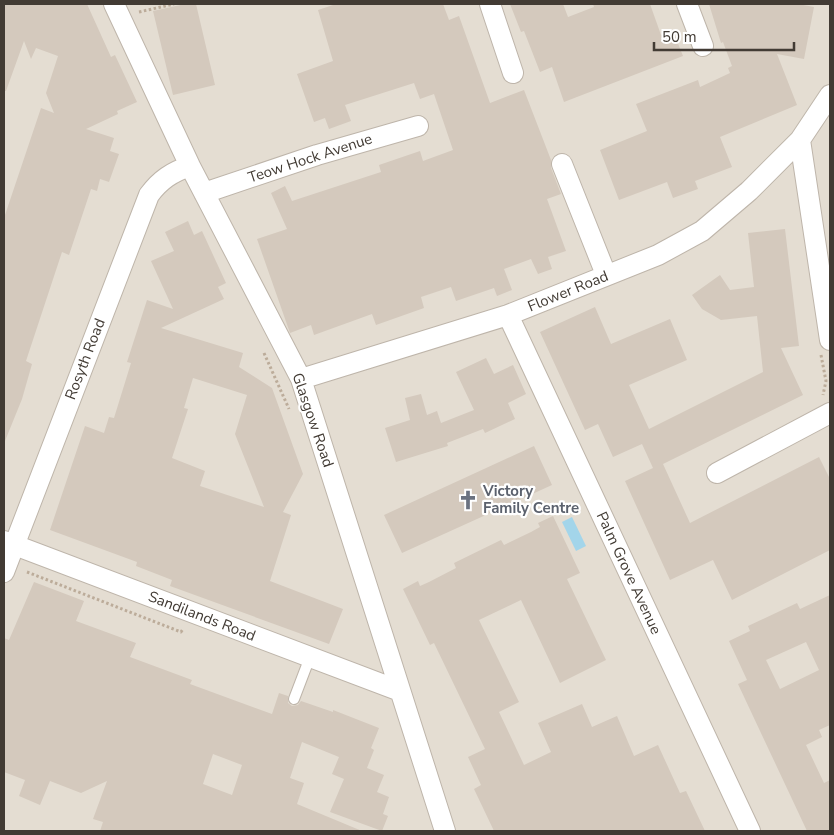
<svg xmlns="http://www.w3.org/2000/svg" width="834" height="835" font-family="'Nunito Sans',sans-serif">
<style>
.residential{fill:#e4ddd2}
.water{fill:#a3d5ea}
.building{fill:#d4c9bd;fill-rule:evenodd}
.lines{fill:none;stroke-linecap:round;stroke-linejoin:round}
.lane-casing{stroke:#beb5aa;stroke-width:12}
.street-casing{stroke:#beb5aa;stroke-width:22}
.path{stroke:#bcac9a;stroke-width:3;stroke-dasharray:2.5 2.5;stroke-linecap:butt}
.lane{stroke:#fff;stroke-width:10}
.street{stroke:#fff;stroke-width:20}
.labels{text-anchor:middle;stroke-width:4.5;stroke-linejoin:round;paint-order:stroke}
.street-label{font-size:15px;fill:#423b34;stroke:#fff}
.worship-label{font-size:15px;font-weight:bold;fill:#5b616d;stroke:#fff;text-anchor:start}
</style>
<rect width="100%" height="100%" fill="#f1ebe4"/>
<path class="residential" d="M4,4H830V831H4Z"/>
<path class="water" d="M572,517L586,546L576,551L562,522Z"/>
<path class="building" d="M4,4H87L111,57L115,55L137,102L117,111L118,114L86,129L114,138L110,151L119,154L109,182L100,179L97,191L91,189L69,255L62,252L26,361L32,364L22,399L5,441L4,218L41,108L54,113L46,93L58,56L36,48L31,59L24,41L6,91H4Z
M185,4H196L215,85L173,95L153,11Z
M336,4H443L449,20L459,16L490,103L524,90L551,160V168L561,194L547,199L566,251L548,257L552,269L538,274L531,259L504,269L512,290L497,296L494,288L456,301L451,287L421,297L424,308L376,325L372,314L314,335L311,325L290,333L257,239L287,229L271,193L285,186L292,201L381,172L379,165L420,151L423,161L453,150L434,94L420,99L414,83L345,105L351,121L329,129L325,118L314,122L297,74L333,61L318,10Z
M510,4H563L568,17L594,7L593,4H650L661,35L673,31L683,56L564,102L552,67L540,72L524,31L521,32Z
M709,4H798L814,7L804,59L777,54L797,105L720,137L732,167L695,181L698,189L673,198L667,182L619,200L600,150L647,131L636,104L698,80L700,87L730,73L728,68L732,66L723,42L721,43Z
M188,221L194,235L202,231L226,283L218,287L224,299L161,328L243,353L239,367L272,388L303,474L283,512L291,515L270,581L343,609L329,644L170,586L172,580L136,566L137,562L50,530L85,426L104,433L109,417L114,418L131,363L127,362L147,300L173,309L151,261L174,251L165,232ZM193,378L247,395L235,434L264,507L200,486L205,471L172,458L188,409L184,408Z
M785,229L799,346L781,348L803,395L663,464L690,523L819,457L830,479V550L732,600L713,560L670,580L625,481L653,468L642,444L613,457L598,424L585,430L540,332L595,307L611,344L670,319L687,360L629,385L649,429L763,372L757,316L721,320L702,309L692,295L720,275L730,290L754,287L748,233Z
M486,358L494,374L513,365L526,394L508,403L515,419L485,433L483,429L447,443L448,446L396,462L385,428L410,420L405,398L421,394L427,415L437,411L441,423L474,410L456,372Z
M534,446L552,485L402,553L384,515Z
M553,516L580,573L567,579L606,660L560,683L521,600L479,620L519,702L499,712L524,765L551,752L538,723L582,704L592,727L617,716L634,756L658,745L680,793L686,791L705,831H494L474,789L481,785L468,757L485,749L434,643L430,645L403,589L418,581L420,586L429,582L456,568L454,563L501,540L504,545L531,532L540,527L538,523Z
M34,582L84,601L76,621L136,643L130,657L192,680L190,684L272,714L279,693L288,696V703L292,706L298,705L301,701L333,712V710L379,728L371,748L374,750L367,768L384,775L377,792L389,797L383,814L388,816L382,831L330,812L344,779L332,774L339,757L302,742L290,778L304,783L297,804L362,831H100L103,822L93,819L107,781L81,793L50,781L40,805L19,796L25,780L4,772V638L9,640ZM213,754L242,765L232,795L203,784Z
M830,595V725L819,730L822,737L806,745L824,783L830,780V831H807L738,684L747,680L729,641L750,631L748,626L797,603L800,609ZM806,642L819,670L780,689L766,660Z"/>
<g class="lines">
<defs>
<path id="lane" d="M294,699L310,657"/>
<path id="street" d="M114,4L190,166L301,379L445,831
M490,4L513,73
M687,4L703,46
M800,140L830,340
M562,164L603,267
M204,193L317,155L418,126
M508,315L750,831
M301,379L508,315L658,255L702,231L749,191L800,140L830,95
M717,473L830,413
M4,541L400,691
M4,572L149,195C160,180 172,172 190,166"/>
</defs>
<use href="#lane" class="lane-casing"/>
<use href="#street" class="street-casing"/>
<path class="path" d="M139,12L174,4
M264,353L289,409
M821,355L826,381L823,395
M27,572L181,632L183,629"/>
<use href="#lane" class="lane"/>
<use href="#street" class="street"/>
</g>
<defs>
<symbol id="church-bare" viewBox="-9 -9 18 18"><path d="M-1.2-6h2.4v3.5h3.3v2.4h-3.3V6h-2.4V-.1h-3.3v-2.4h3.3Z" fill="#6b7280" stroke="#fff" stroke-width="2.5" paint-order="stroke"/></symbol>
</defs>
<g fill-rule="evenodd">
<use href="#church-bare" x="454" y="486" width="28" height="28"/>
</g>
<g class="labels">
<g class="street-label">
<text transform="translate(310 158) rotate(-18)" y="5">Teow Hock Avenue</text>
<text transform="translate(568 291) rotate(-22)" y="5">Flower Road</text>
<text transform="translate(85 359) rotate(-69)" y="5">Rosyth Road</text>
<text transform="translate(313 420) rotate(71)" y="5">Glasgow Road</text>
<text transform="translate(629 573) rotate(65)" y="5">Palm Grove Avenue</text>
<text transform="translate(202 616) rotate(21)" y="5">Sandilands Road</text>
</g>
<g class="worship-label">
<text x="483" y="496">Victory<tspan x="483" dy="17">Family Centre</tspan></text>
</g>
</g>
<rect width="834" height="835" fill="none" stroke="#423b34" stroke-width="10"/>
<path d="M654 42v8h140v-8" fill="none" stroke="#423b34" stroke-width="2.5"/>
<text x="662" y="42" font-size="15" fill="#423b34" stroke="#ffffff" stroke-width="4" paint-order="stroke">50 m</text>
</svg>
